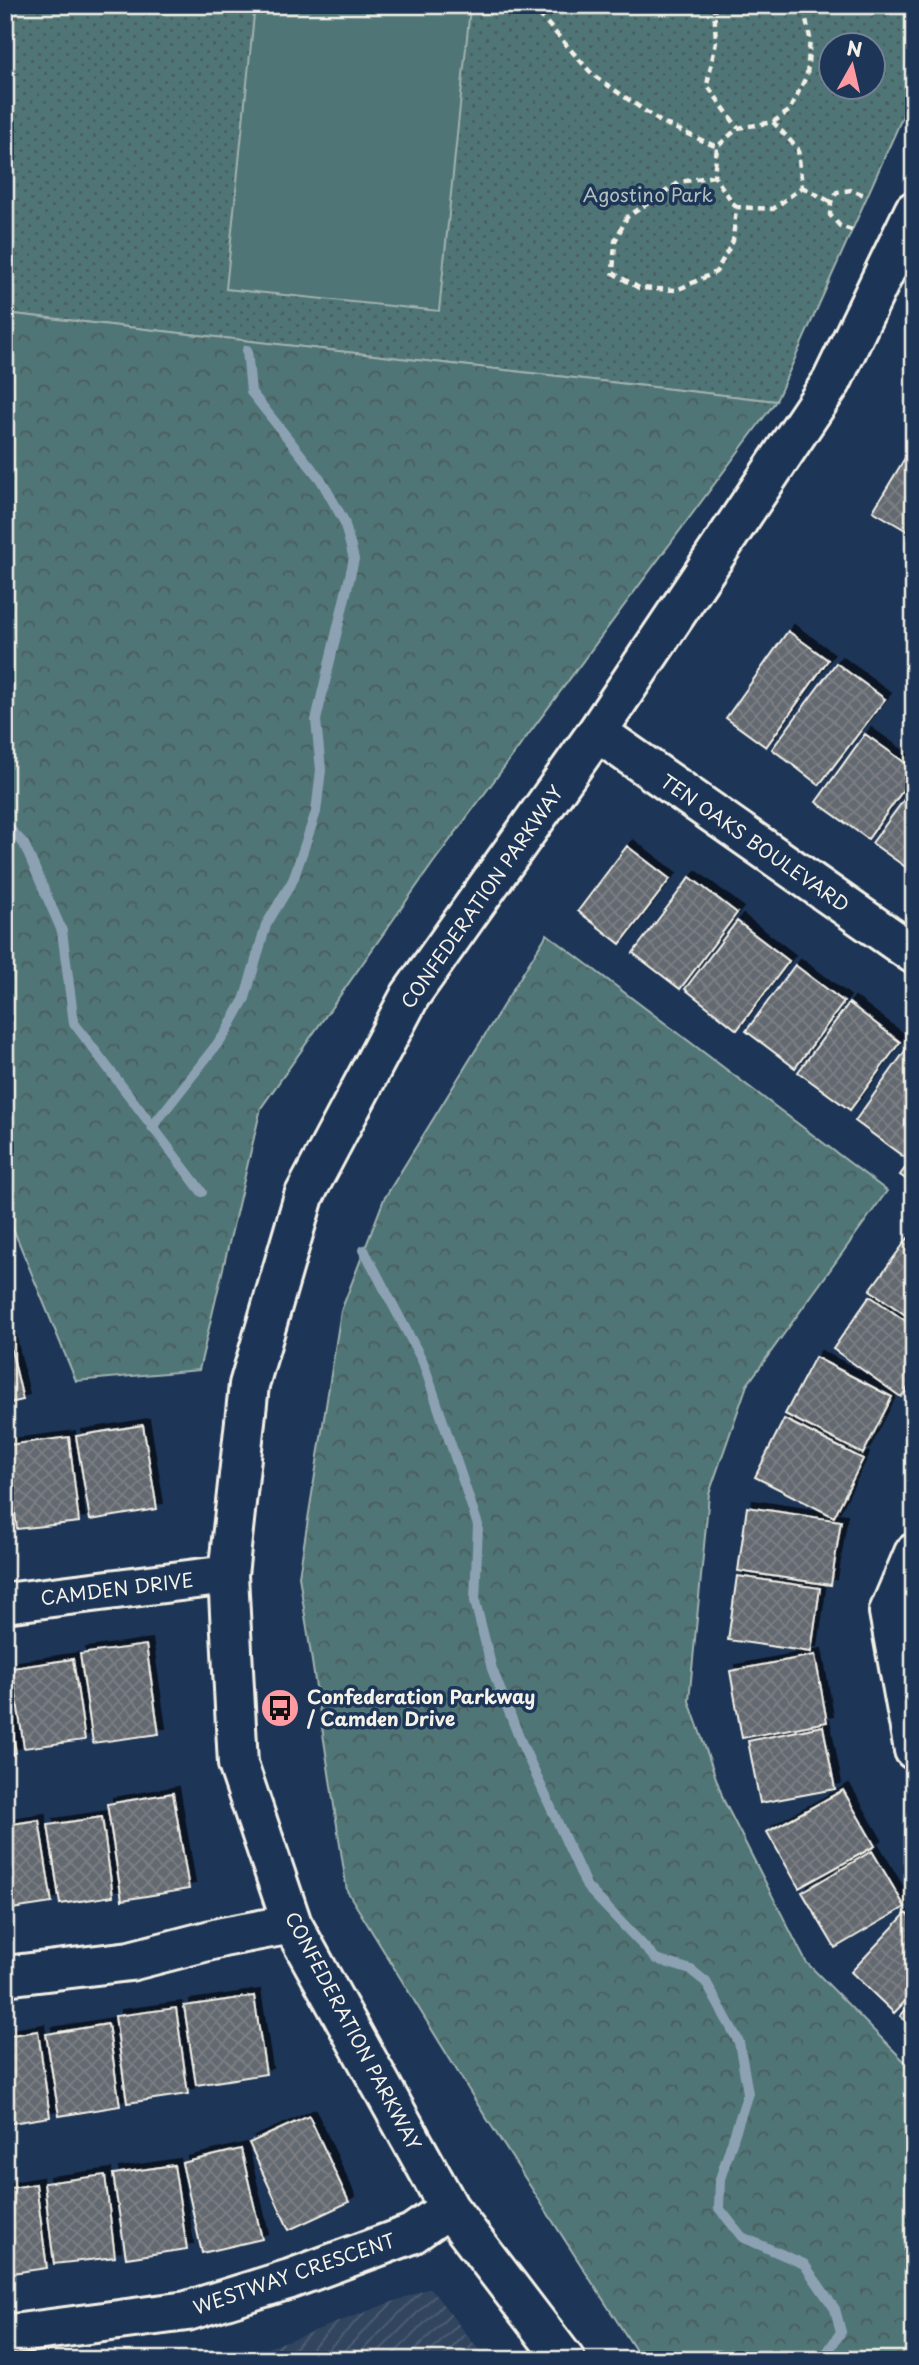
<svg xmlns="http://www.w3.org/2000/svg" width="919" height="2365" font-family="'Playpen Sans',sans-serif">
<style>
.industrial{fill:url(#industrial-furrows)}
.green{fill:url(#green-dots);stroke:#a2b2af;stroke-width:2;fill-rule:evenodd}
.forest{fill:url(#forest-crowns);stroke:#a2b2af;stroke-width:2}
.pitch{fill:#507476;stroke:#a2b2af;stroke-width:2}
.lines{fill:none;stroke-linecap:round;stroke-linejoin:round}
.stream{stroke:#8ca2b3;stroke-width:10}
.building{fill:url(#building-cross-hatch);stroke:#f4f1e8;stroke-width:2;filter:url(#shadow)}
.minor-casing{stroke:#f4f1e8;stroke-width:44}
.path{stroke:#f4f1e8;stroke-width:4.5;stroke-dasharray:7 5;stroke-linecap:butt}
.minor{stroke:#1d3557;stroke-width:38}
.labels{text-anchor:middle;stroke-width:7;stroke-linejoin:round;paint-order:stroke}
.park-label{font-size:19px;fill:#b2bfba;stroke:#1d3557}
.street-label{font-size:19px;fill:#f4f1e8;stroke:#1d3557}
.poi-label{font-size:19px;font-weight:bold;fill:#f4f1e8;stroke:#1d3557;text-anchor:start}
</style>
<defs>
<pattern id="industrial-furrows" width="10" height="10" patternUnits="userSpaceOnUse" patternTransform="scale(1.75)"><rect width="10" height="10" fill="#32455e"/><path d="M-1 1l2-2M0 10L10 0M9 11l2-2" fill="none" stroke="#506075"/></pattern>
<pattern id="green-dots" width="8" height="8" patternUnits="userSpaceOnUse" patternTransform="scale(1.75)"><rect width="8" height="8" fill="#507476"/><path d="M2 2h.1M6 6h.1" fill="none" stroke="#4c5c5c" stroke-width="1.8" stroke-linecap="round"/></pattern>
<pattern id="forest-crowns" width="20" height="18" patternUnits="userSpaceOnUse" patternTransform="scale(1.75)"><rect width="20" height="18" fill="#507476"/><path d="M2 6a3 3 0 1 1 6 0M12 15a3 3 0 1 1 6 0" fill="none" stroke="#4c5c5c"/></pattern>
<pattern id="building-cross-hatch" width="8" height="8" patternUnits="userSpaceOnUse" patternTransform="scale(1.75)"><rect width="8" height="8" fill="#64696f"/><path d="M0 0l8 8M0 8l8-8" fill="none" stroke="#7b7f84"/></pattern>
<filter id="shadow"><feDropShadow dx="6" dy="-6" stdDeviation="0" flood-color="#0009"/></filter>
</defs>
<rect width="100%" height="100%" fill="#1d3557"/>
<filter id="ink" filterUnits="userSpaceOnUse"><feTurbulence type="fractalNoise" baseFrequency=".0143" numOctaves="2"/><feDisplacementMap in="SourceGraphic" scale="14" xChannelSelector="R" yChannelSelector="G"/><feConvolveMatrix kernelMatrix="1 2 1 2 8 2 1 2 1" color-interpolation-filters="sRGB"/></filter>
<g filter="url(#ink)">
<path class="industrial" d="M430,2288L487,2360H235Z"/>
<path class="green" d="M5,5H914V79L906,109L776,401L5,313ZM832,46H874V88H832Z"/>
<path class="forest" d="M5,313L776,401L433,863L261,1108L199,1370L76,1381L5,1209Z
M547,934L887,1191L747,1385L709,1494L689,1701L724,1801L806,1962L914,2071V2360H642L478,2105L347,1891L299,1576L341,1311L384,1199Z"/>
<path class="pitch" d="M255,5H440L470,8L439,311L226,289Z"/>
<g class="lines">
<path class="stream" d="M5,824L24,844L62,931L74,1023L202,1192
M152,1127L225,1034L245,998L266,925L293,880L316,812L321,770L316,720L354,559L344,521L321,480L251,392L247,350
M364,1250L423,1362L478,1525L475,1601L492,1669L521,1742L587,1887L656,1959L691,1970L706,1982L739,2042L748,2093L720,2179L719,2208L742,2237L804,2264L835,2309L841,2332L822,2360"/>
</g>
<path class="building" d="M914,443V535L873,511Z
M788,631L828,660L766,747L726,718Z
M836,663L885,699L819,785L772,749Z
M865,734L914,769V775L868,839L816,802Z
M914,786V873L872,843Z
M627,846L670,879L620,944L578,911Z
M690,877L737,913L680,989L633,953Z
M737,921L789,961L737,1030L685,989Z
M795,965L844,1002L795,1068L746,1031Z
M849,1003L900,1042L850,1110L798,1072Z
M910,1044L914,1046V1144L904,1157L855,1121Z
M914,1156V1185L900,1175Z
M908,1238L914,1242V1321L870,1290Z
M870,1296L914,1327V1380L901,1397L833,1349Z
M5,1340H9L23,1400L5,1404Z
M815,1357L892,1397L863,1454L785,1414Z
M784,1419L863,1459L834,1517L755,1477Z
M143,1425L157,1509L90,1520L76,1436Z
M69,1437L79,1522L17,1529L7,1445Z
M5,1491L10,1527L5,1528Z
M747,1507L841,1521L831,1585L738,1571Z
M737,1576L820,1588L811,1652L728,1640Z
M146,1645L159,1734L93,1743L80,1654Z
M815,1655L827,1722L742,1738L730,1671Z
M73,1659L85,1740L24,1748L12,1668Z
M5,1681L16,1753L5,1755Z
M823,1726L835,1789L760,1803L748,1741Z
M843,1790L875,1846L799,1888L767,1832Z
M173,1793L189,1889L122,1900L107,1804Z
M102,1817L113,1896L60,1904L48,1825Z
M39,1820L52,1903L5,1910V1825Z
M872,1851L905,1907L835,1948L802,1892Z
M906,1913L914,1919V1992L894,2013L851,1972Z
M254,1996L266,2074L196,2085L184,2006Z
M914,2001V2029L900,2016Z
M176,2008L188,2094L127,2103L115,2016Z
M108,2024L120,2106L59,2116L46,2034Z
M38,2031L50,2117L5,2124V2036Z
M309,2116L349,2202L289,2230L249,2143Z
M241,2149L262,2239L202,2253L182,2163Z
M174,2165L187,2249L126,2258L113,2174Z
M105,2175L115,2257L54,2264L44,2183Z
M36,2184L47,2268L5,2274V2189Z"/>
<g class="lines">
<defs>
<path id="minor" d="M597,732L914,954
M914,1553L889,1612L914,1750
M5,1603L228,1575
M5,1976L130,1961L223,1937L292,1924
M5,2335L187,2311L290,2279L412,2234L449,2208
M565,2360L449,2208L292,1924L238,1764L228,1575L249,1385L304,1196L410,996L597,732L832,381L914,211"/>
</defs>
<use href="#minor" class="minor-casing"/>
<path class="path" d="M531,5L593,75L661,122L717,147
M714,5L716,42L707,85L738,128
M773,122L789,111L807,75L810,38L803,5
M714,176L680,182L627,217L615,241L613,273L639,288L677,290L716,272L733,241L736,207L714,176L717,147L738,128L773,122L798,149L802,187L773,209L736,207
M802,187L831,202
M852,230L840,226L830,215L831,202L837,192L851,190L867,196"/>
<use href="#minor" class="minor"/>
</g>
</g>
<defs>
<symbol id="bus-disc" viewBox="-11 -11 22 22"><circle r="9.5" fill="#ff9aa2" stroke="#1d3557"/><path d="M-5-6H5V4H4V6H2V4H-2V6H-4V4H-5ZM-3.5-4V0h7V-4ZM-3.5 1.2v1.5H-2V1.2ZM2 1.2v1.5H3.5V1.2Z" fill="#111"/></symbol>
</defs>
<g fill-rule="evenodd">
<use href="#bus-disc" x="258" y="1686" width="44" height="44"/>
</g>
<g class="labels">
<g class="park-label">
<text x="648" y="202">Agostino Park</text>
</g>
<g class="street-label">
<text transform="translate(755 843) rotate(35)" y="7">TEN OAKS BOULEVARD</text>
<text transform="translate(482 897) rotate(-55)" y="7">CONFEDERATION PARKWAY</text>
<text transform="translate(117 1589) rotate(-7)" y="7">CAMDEN DRIVE</text>
<text transform="translate(353 2031) rotate(62)" y="7">CONFEDERATION PARKWAY</text>
<text transform="translate(294 2274) rotate(-19)" y="7">WESTWAY CRESCENT</text>
</g>
<g class="poi-label">
<text x="307" y="1704">Confederation Parkway<tspan x="307" dy="22">/ Camden Drive</tspan></text>
</g>
</g>
<rect width="919" height="2365" fill="none" stroke="#1d3557" stroke-width="28"/>
<rect x="14" y="14" width="891" height="2337" fill="none" stroke="#f4f1e8" stroke-width="2.5" filter="url(#ink)"/>
<g transform="translate(852 66) rotate(8)"><circle r="33" fill="#1d3557" stroke="#738091" stroke-width="2"/>
<path d="M0-5L12 26L0 18L-12 26Z" fill="#ff9aa2"/>
<text y="-10" font-size="19" font-weight="bold" text-anchor="middle" fill="#f4f1e8">N</text>
</g>
</svg>
